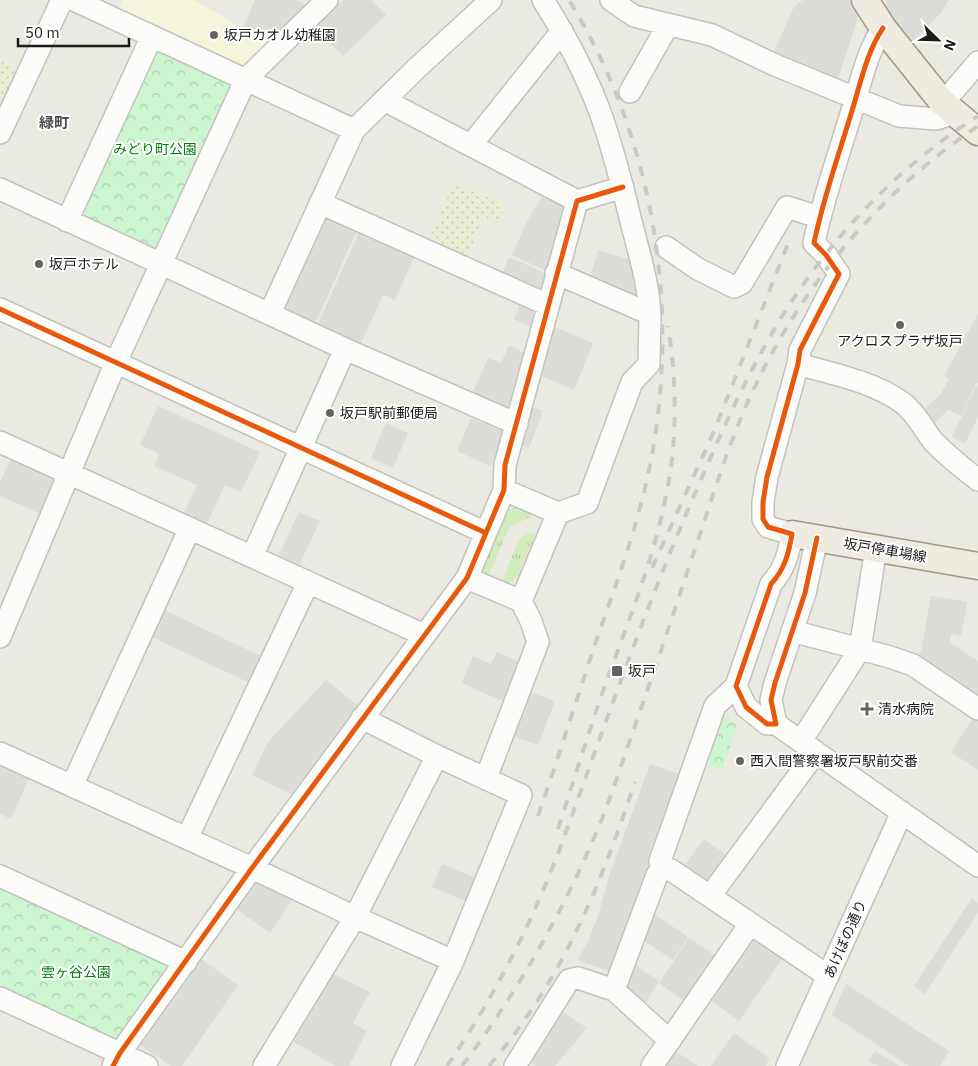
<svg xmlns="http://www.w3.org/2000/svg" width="978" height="1066" font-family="'IBM Plex Sans','Noto Sans JP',sans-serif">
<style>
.education{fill:#f4f5db}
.farmland{fill:url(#farmland-dots)}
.grass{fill:url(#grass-tufts)}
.park{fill:url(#park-crowns)}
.parking{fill:#dcdcd9}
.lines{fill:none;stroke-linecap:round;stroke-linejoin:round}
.minor-casing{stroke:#c2c2bf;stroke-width:24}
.major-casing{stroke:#9f9780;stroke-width:29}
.minor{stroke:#fcfcfb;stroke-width:21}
.major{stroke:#f0ebe1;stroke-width:26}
.rail{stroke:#c9c9c8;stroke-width:4;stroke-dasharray:10 10;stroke-linecap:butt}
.cycleway-casing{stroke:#fff;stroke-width:8}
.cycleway{stroke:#e8590c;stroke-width:5}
.poi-dot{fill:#636361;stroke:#fff;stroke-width:2}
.labels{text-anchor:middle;stroke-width:4;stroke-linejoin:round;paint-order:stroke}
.poi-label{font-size:14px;fill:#1b1b1b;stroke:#fff;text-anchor:start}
.park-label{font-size:14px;fill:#018014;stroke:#fff}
.street-label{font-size:14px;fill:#1b1b1b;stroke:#fff}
.neighbourhood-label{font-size:15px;font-weight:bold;fill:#4e4e4e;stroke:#fff}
</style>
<defs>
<pattern id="farmland-dots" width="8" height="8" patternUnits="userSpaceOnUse" patternTransform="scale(1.25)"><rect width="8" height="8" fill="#eaecd3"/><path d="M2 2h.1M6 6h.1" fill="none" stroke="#c8cab5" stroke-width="1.8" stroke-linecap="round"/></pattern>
<pattern id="grass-tufts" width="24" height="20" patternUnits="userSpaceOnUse" patternTransform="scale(1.25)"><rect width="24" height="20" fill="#d3ecbd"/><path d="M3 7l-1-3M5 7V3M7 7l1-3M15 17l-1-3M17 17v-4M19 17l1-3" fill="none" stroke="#b5caa2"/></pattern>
<pattern id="park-crowns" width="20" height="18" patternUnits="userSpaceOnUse" patternTransform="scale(1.25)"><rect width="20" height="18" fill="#cdf5cf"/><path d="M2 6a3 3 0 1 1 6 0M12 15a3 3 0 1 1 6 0" fill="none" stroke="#afd1b1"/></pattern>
</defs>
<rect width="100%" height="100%" fill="#eae9e2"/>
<path class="education" d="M122,0H194L239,26L274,42L245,68L117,11Z"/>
<path class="farmland" d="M1,61L21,70L7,102L0,100Z
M454,182L506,205L498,222L484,217L465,261L427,245Z"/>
<path class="grass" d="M515,507L531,513V517L510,526L488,576L481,573L508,510Z
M529,533L536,534L517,577L509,583L502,581L519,539Z"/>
<path class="park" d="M153,44L236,82L158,254L75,217Z
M718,711L737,725L722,772L701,759Z
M0,884L175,965L119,1046L0,990Z"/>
<path class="parking" d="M255,0H296L307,6L274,42L243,28Z
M343,0H371L386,15L343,56L315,26Z
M803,0H853L860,12L836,84L771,58L794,7Z
M887,0H949L941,13L909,45L884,11Z
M545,192L565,201L547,271L512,255L527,221Z
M323,212L358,228L315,324L280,308Z
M361,228L416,253L395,300L383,295L360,346L317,326Z
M598,250L635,261L643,304L589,281Z
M509,257L547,274L542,295L501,277Z
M522,299L541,307L535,329L514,319Z
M978,314V383H976L961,416L948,410L933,424L922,411L940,395L949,379L944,376Z
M550,325L593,343L574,390L539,375Z
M509,345L527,354L512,414L471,397L488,358L501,363Z
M976,386L978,387V417L965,444L952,437Z
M158,406L260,452L241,492L225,485L205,528L182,517L197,485L154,466L159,454L140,445Z
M530,406L543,411L529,448L520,444Z
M471,418L504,432L491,466L457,451Z
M386,423L408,433L393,468L371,458Z
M12,456L57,475L41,514L0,496V483Z
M299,512L320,521L297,570L276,561Z
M931,596L967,602L961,636L951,634L949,642L978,661V703L919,662Z
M162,609L263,657L250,683L149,636Z
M497,652L523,663L506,703L462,683L473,656L491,664Z
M326,680L360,707L293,795L252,775L268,742Z
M528,691L555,701L538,745L511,735Z
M975,715L978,717V770L951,752Z
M0,761L31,774L11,819L0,814Z
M650,764L685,776L611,972L577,960L587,944L598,916L609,876Z
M704,839L732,859L713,885L682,869Z
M442,864L476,878L466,901L432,887Z
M255,884H263L293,898L270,933L236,909Z
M972,898L978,903V913L925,994L914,986Z
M650,911L688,937L673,960L640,938Z
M753,936L784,956L739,1021L707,998Z
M689,938L718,957L686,1002L659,983Z
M199,958L238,985L182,1066H171L139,1044Z
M632,963L659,981L642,1008L623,990Z
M331,973L370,992L353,1023L367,1031L349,1066H335L289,1039Z
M846,984L949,1051L940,1066H909L832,1015Z
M557,1008L587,1028L555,1066H536L524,1058Z
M734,1033L769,1058L766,1066H711Z
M672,1049L698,1066H661Z
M875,1051L899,1066H878L869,1061Z"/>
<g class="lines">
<defs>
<path id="minor" d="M74,0L354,130
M543,0C565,35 585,72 600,112C614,150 623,190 633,229C640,257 649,286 650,315C650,331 649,348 649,364L632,382L587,503L558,513
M611,0L634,16L712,35L775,65L899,116L936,119L955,113
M630,92L668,25
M384,100L577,201
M943,103L978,62
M0,133L62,0
M471,145L562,31
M0,189L345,349L517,424
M320,203L548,305
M67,221L152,36
M666,247L698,269L734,287L742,283L787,207L809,214L820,215
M556,273L650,314
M0,309L486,533
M270,313L354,130L417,68L491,0
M798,364C833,374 872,381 903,403C917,414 923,429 934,442C947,456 963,468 978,480
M0,442L424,635
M504,490L558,513L521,601
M817,538L805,593L775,683L771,700L776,724H767L746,707L736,686L771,584C785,569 789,552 792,534L768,527L763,519V502L767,477L798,364L800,350L839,274L826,255L814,243C823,199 838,157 851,114C860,86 866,53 883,28
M252,557L345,349
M467,578L521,601L531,621L538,642L486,778
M792,631L890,657L913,665L978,709
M0,637L116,362L246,79L327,0
M362,718L437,756L521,795L453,961L402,1066
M776,724L978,866
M801,741L860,649L876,548
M0,753L252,868L355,917L453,961
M72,786L190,528
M187,838L308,583
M662,869L671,870L828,976
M0,876L186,962
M710,896L816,752
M614,990L657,875L662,869L660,861L715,706L736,686
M0,998L147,1066
M113,1066L120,1053L252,868L467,578L504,490L505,465L577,201L623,187
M264,1066L355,917L437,756
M515,1066L569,980L578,978L614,990L670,1041
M652,1066L750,924
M787,1066L902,812"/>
<path id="major" d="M865,0L883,28L943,103L978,132
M792,534L978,566"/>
</defs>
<use href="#minor" class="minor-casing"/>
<use href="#major" class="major-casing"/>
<use href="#minor" class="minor"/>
<use href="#major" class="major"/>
<path class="rail" d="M652,568L715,429L791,236
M538,816C558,758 577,699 596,641C616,585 637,528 649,470C682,311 654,138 569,0
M558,829C573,783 587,737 603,691C625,629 652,566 665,500C678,443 677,384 668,326
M447,1066C493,999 530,927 559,851C603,731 645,608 696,491C718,440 740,390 767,342C817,252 891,171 978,116
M462,1066C519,990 566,907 602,819C614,788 624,757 635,726C658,660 680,594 702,528C717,483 731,438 751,395C800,287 880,192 978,126
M489,1066C563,979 599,889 635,782"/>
<defs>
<path id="cycleway" d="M0,309L486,533
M817,538L805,593L775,683L771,700L776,724H767L746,707L736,686L771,584C785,569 789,552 792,534L768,527L763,519V502L767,477L798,364L800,350L839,274L826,255L814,243C823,199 838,157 851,114C860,86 866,53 883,28
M113,1066L120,1053L252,868L467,578L504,490L505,465L577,201L623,187"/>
</defs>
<use href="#cycleway" class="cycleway-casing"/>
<use href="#cycleway" class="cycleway"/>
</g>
<g class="poi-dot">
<circle cx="214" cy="35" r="5"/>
<circle cx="39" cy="264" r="5"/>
<circle cx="900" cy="325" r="5"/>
<circle cx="330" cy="413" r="5"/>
<rect x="611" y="665" width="12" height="12" rx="2.5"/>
<path d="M864.5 701.5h5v5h5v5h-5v5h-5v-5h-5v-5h5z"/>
<circle cx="740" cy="761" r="5"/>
</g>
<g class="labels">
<g class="poi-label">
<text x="224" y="40">坂戸カオル幼稚園</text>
<text x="49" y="269">坂戸ホテル</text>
<text x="900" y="346" text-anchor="middle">アクロスプラザ坂戸</text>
<text x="340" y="418">坂戸駅前郵便局</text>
<text x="628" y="676">坂戸</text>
<text x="878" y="714">清水病院</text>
<text x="750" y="766">西入間警察署坂戸駅前交番</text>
</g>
<g class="park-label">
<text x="155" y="154">みどり町公園</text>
<text x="76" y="977">雲ヶ谷公園</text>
</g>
<g class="street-label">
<text transform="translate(885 550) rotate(10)" y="5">坂戸停車場線</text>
<text transform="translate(845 939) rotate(-66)" y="5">あけぼの通り</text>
</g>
<g class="neighbourhood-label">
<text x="54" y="128">緑町</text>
</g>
</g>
<g transform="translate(938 40) rotate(113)" stroke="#ffffff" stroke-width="4" paint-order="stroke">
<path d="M0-4L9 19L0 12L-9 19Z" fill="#1b1b1b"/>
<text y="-8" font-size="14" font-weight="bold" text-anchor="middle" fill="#1b1b1b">N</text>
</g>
<path d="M18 38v8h111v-8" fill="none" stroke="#1b1b1b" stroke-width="2.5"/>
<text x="25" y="38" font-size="15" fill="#1b1b1b" stroke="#ffffff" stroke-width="4" paint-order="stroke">50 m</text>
</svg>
